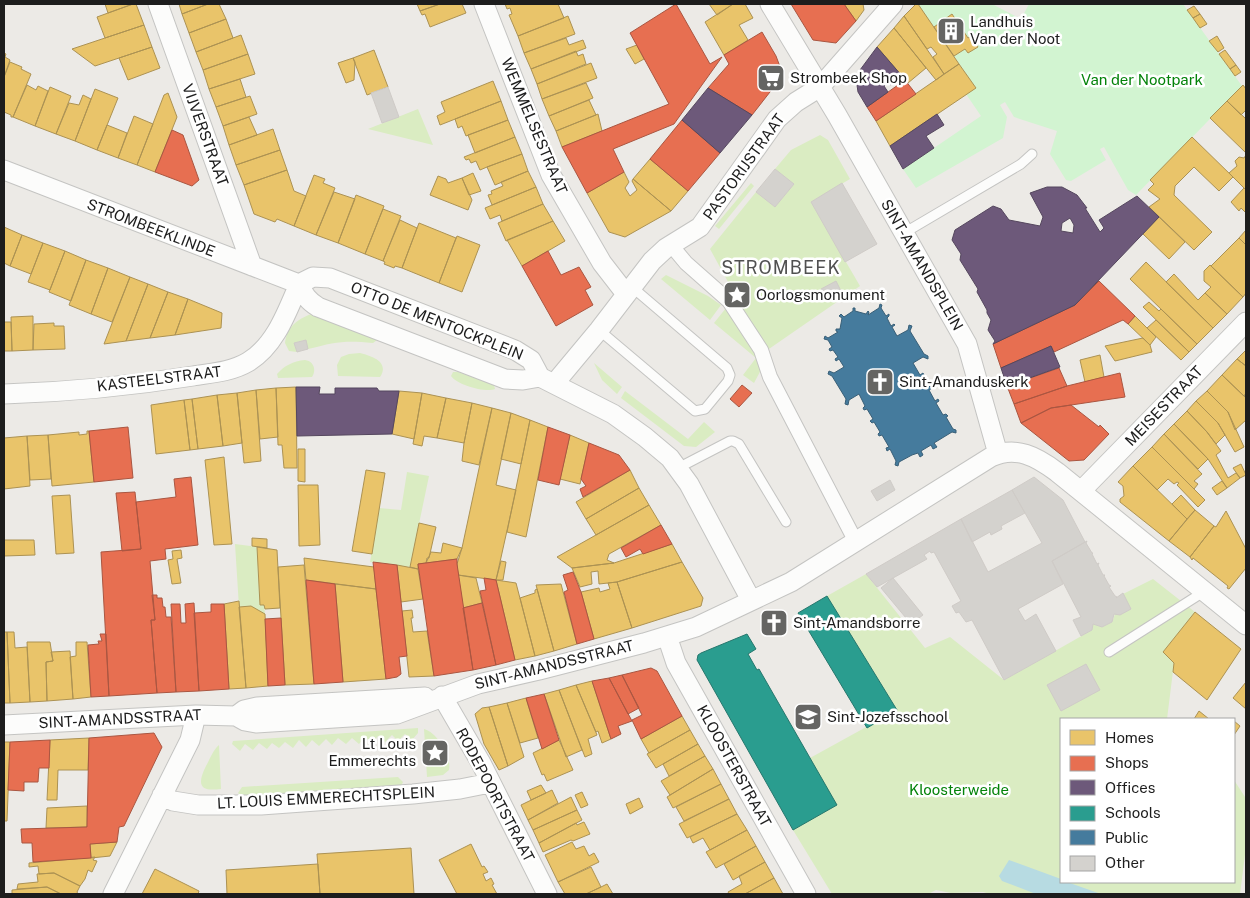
<svg xmlns="http://www.w3.org/2000/svg" width="1250" height="898" font-family="'Public Sans',sans-serif">
<style>
.grass{fill:#daecc2}
.park{fill:#d2f4d1}
.water{fill:#b7dbe2}
.homes{fill:#e9c46a;stroke:#ac9253}
.shops{fill:#e76f51;stroke:#aa5641}
.offices{fill:#6d597a;stroke:#55475e;fill-rule:evenodd}
.schools{fill:#2a9d8f;stroke:#26776d}
.public{fill:#457b9d;stroke:#395f77}
.building{fill:#d4d2ce;stroke:#cfcbc7}
.lines{fill:none;stroke-linecap:round;stroke-linejoin:round}
.service-casing{stroke:#c4c4c2;stroke-width:11}
.pedestrian-casing{stroke:#c4c4c2;stroke-width:16}
.minor-casing{stroke:#c4c4c2;stroke-width:21}
.service{stroke:#fcfcfb;stroke-width:9}
.pedestrian{stroke:#fcfcfb;stroke-width:14}
.minor{stroke:#fcfcfb;stroke-width:19}
.labels{text-anchor:middle;stroke-width:5;stroke-linejoin:round;paint-order:stroke}
.poi-label{font-size:15px;fill:#1d1d1d;stroke:#fff;text-anchor:start}
.park-label{font-size:15px;fill:#04830a;stroke:#fff}
.street-label{font-size:15px;fill:#1d1d1d;stroke:#fff}
.quarter-label{font-size:18px;letter-spacing:1px;fill:#505050;stroke:#fff}
</style>
<rect width="100%" height="100%" fill="#eceae6"/>
<path class="grass" d="M418,109L433,145L368,129Z
M820,135L828,140L850,179L811,202L860,286L766,351L710,249L756,192L775,207L793,185L775,169L791,150Z
M751,183L754,186L719,229L715,226Z
M666,275L708,296L721,305L710,320L661,279Z
M726,308L759,353L762,368L754,383L743,375L756,358L714,323Z
M314,313L377,340L373,343C345,340 335,342 308,349L305,340L294,343L297,352L289,351L285,343C287,326 299,318 314,313Z
M360,353C372,356 390,362 380,377L338,376L337,365L341,357L349,354Z
M305,360C313,361 317,369 312,377L278,378L277,374C284,366 293,361 305,360Z
M594,363L622,387L617,394L602,380Z
M453,372H458L494,385L495,389C486,393 457,385 451,376Z
M625,391L688,439L704,422L715,432L696,447L684,446L621,398Z
M407,472L429,476L410,567L370,562L379,508L401,510Z
M235,544L257,547L260,605H264L265,614L239,607Z
M866,574L925,648L950,637L1004,680L1092,630L1093,624L1102,627L1112,622L1123,594L1153,579L1195,612L1163,652L1174,663L1167,719H1061V882H1234V780L1245,797L1246,796V847L1240,894H990L983,892L951,893L936,890L928,894H832L793,830L810,758L897,710L827,596Z
M418,728V733L412,740L405,734L398,741L392,735L385,742L378,736L372,743L365,737L359,744L352,738L346,744L338,738L332,745L326,739L319,746L312,740L306,747L299,740L293,748L285,742L279,748L272,743L267,749L259,743L253,750L245,744L240,751L232,744L233,741Z
M424,729C437,732 452,757 449,770L443,775L427,777Z
M219,745L221,789C199,792 197,784 206,766C210,759 213,750 219,745Z
M398,777L403,782L401,786L242,797L238,793L242,787Z"/>
<path class="park" d="M918,4H992L1021,19L1029,4H1183L1242,86L1136,195L1128,190L1104,147L1100,149L1106,160L1071,181L1066,180L1050,154L1057,131L1014,117L1005,102L1000,105L1007,117L1003,138L916,188L903,169L981,116L966,94L975,87L954,56L965,49L968,53L978,46L972,36L968,38L952,14L934,27Z"/>
<path class="water" d="M1009,860L1061,879V882H1067L1101,894H1036L1002,881L999,876Z"/>
<path class="homes" d="M105,4H133L108,13Z
M133,4H136L144,25L105,38L97,17Z
M179,4H208L182,14Z
M208,4H219L226,19L189,33L182,14Z
M417,4H440L420,11Z
M440,4H462L466,13L430,27L425,14L422,15L420,11Z
M505,4H558L564,18L518,36L509,15L512,14L510,8L507,9Z
M709,4H733L717,15Z
M733,4H745L753,18L739,25L748,40L724,55L705,22Z
M844,4H863L864,10L856,21Z
M916,4H918L959,64L944,74L933,57L937,54L931,47L927,49L904,16Z
M1194,6L1200,14L1193,18L1187,10Z
M952,14L968,38L972,36L978,47L968,53L965,49L954,56L934,27Z
M1200,14L1207,24L1200,28L1193,18Z
M568,16L575,34L524,53L518,36Z
M904,16L944,74L936,80L894,28Z
M226,19L233,38L196,52L189,33Z
M144,25L152,47L95,66L72,49Z
M894,28L926,68L908,83L877,47Z
M241,35L248,54L203,70L196,52Z
M1217,36L1224,48L1218,52L1209,41Z
M566,38L569,45L583,40L586,48L531,69L524,53Z
M637,45L644,59L635,64L626,49Z
M152,47L160,68L128,80L119,58Z
M374,50L388,87L367,95L353,58Z
M1225,50L1236,65L1230,69L1219,54Z
M576,51L578,56L583,54L586,64L537,84L531,69Z
M4,53L6,54L5,57L10,60L4,77Z
M248,54L255,74L209,89L203,70Z
M353,58L355,62L354,80L346,83L338,63Z
M10,62L22,67L21,69L31,74L13,117H11V115L4,112V77Z
M591,63L597,78L542,99L537,84Z
M959,64L976,88L890,146L876,121Z
M1236,65L1241,72L1235,76L1230,69Z
M240,79L246,97L216,107L209,89Z
M493,81L501,101L440,125L437,116L445,112L441,102Z
M586,83L593,98L549,116L542,99Z
M27,85L36,90L38,86L48,91L35,126L13,117Z
M1243,85L1246,89V110L1241,115L1227,101Z
M50,87L71,96L56,134L35,126Z
M95,89L118,98L97,150L75,141Z
M168,93L177,117L155,172L137,165L164,95Z
M83,95L91,99L75,141L56,134L69,103L79,105Z
M250,96L257,114L223,126L216,107Z
M589,100L596,115L556,131L549,116Z
M501,101L508,120L466,136L462,126L458,128L455,119Z
M1227,101L1246,119V153L1210,118Z
M598,114L602,131L562,147L556,131Z
M134,116L153,124L137,165L118,158Z
M249,117L257,135L229,145L223,126Z
M508,120L515,137L475,153L468,135Z
M107,125L127,133L118,158L97,150Z
M273,129L280,150L236,165L229,145Z
M515,137L522,154L487,167L480,170L476,161L471,163L469,159L466,160L464,157Z
M1192,137L1233,177L1219,191L1194,167L1175,186L1174,195L1212,232L1194,250L1149,207L1160,199L1148,190L1154,184L1150,180Z
M280,150L287,170L244,185L236,165Z
M522,154L528,171L495,185L487,167Z
M1246,155V190L1229,173L1237,166L1235,161L1239,157L1244,158Z
M650,159L688,191L671,211L633,179Z
M287,170L294,191L306,196L294,226L277,219L275,222L254,214L244,185Z
M528,171L536,187L492,205L488,195L492,194L491,191L503,186L501,182Z
M624,172L629,182L625,188L630,196L637,190L632,181L633,179L671,211L625,237L609,232L587,193Z
M473,173L481,191L469,195L462,178Z
M314,175L325,179L323,183L335,188L316,235L294,226Z
M438,176L446,179L448,183L462,178L472,200L468,210L430,195Z
M536,187L543,204L502,221L500,215L490,219L485,208Z
M1244,188L1246,190V213L1241,208L1239,211L1231,202Z
M334,192L355,199L338,243L316,235Z
M356,195L384,206L365,254L338,243Z
M543,204L553,221L506,241L498,223Z
M383,209L401,216L383,261L365,254Z
M1159,217L1185,242L1169,259L1143,234Z
M400,220L417,228L402,268L395,266L394,268L384,264L385,262L383,261Z
M553,221L565,241L522,266L507,240Z
M419,223L456,238L439,283L402,268Z
M4,227L22,235L10,266L4,263Z
M1246,230V245L1239,238Z
M22,235L43,243L31,274L10,266Z
M457,236L480,245L462,292L439,283Z
M1239,238L1246,245V293L1243,297L1211,266Z
M43,243L65,251L50,290L28,282Z
M65,251L86,260L71,301L49,292Z
M86,260L108,268L91,314L69,305Z
M1146,262L1213,328L1197,344L1130,279Z
M1210,265L1243,297L1227,314L1205,293L1211,287L1204,281V271Z
M108,268L130,277L112,322L91,314Z
M1174,274L1198,300L1205,293L1227,314L1213,328L1166,282Z
M130,277L148,284L126,341L104,344Z
M148,284L168,292L150,338L126,341Z
M168,292L188,299L175,335L150,338Z
M188,299L222,313L221,328L175,335Z
M1149,302L1159,311L1161,309L1197,344L1189,352L1143,307Z
M33,316V350L12,351L11,317Z
M1135,316L1156,337L1150,345L1128,324Z
M1156,320L1189,352L1181,360L1147,328Z
M4,322H11L12,351H4Z
M54,323V326H64L65,349L33,350L34,324Z
M1143,338L1150,345L1152,352L1115,361L1105,346Z
M1246,350V366L1237,359Z
M1100,355L1104,377L1085,382L1080,360Z
M1237,359L1246,366V393L1244,396L1222,375Z
M1222,375L1246,398V420L1235,430L1228,412L1207,391Z
M296,387L297,468H284L282,445H278L276,388Z
M276,388L278,437L260,439L256,390Z
M256,390L261,461L244,463L237,393Z
M399,391L422,393L414,439L392,434Z
M1207,391L1228,412L1244,447L1235,452L1218,423L1196,401Z
M237,393L242,443L223,446L217,395Z
M422,393L446,398L437,438L424,436L422,446L413,444Z
M217,395L223,446L198,449L192,399Z
M446,398L472,403L464,443L437,438Z
M192,399L198,449L190,450L184,400Z
M184,400L190,450L156,454L151,405Z
M1196,401L1218,423L1225,435L1216,444L1207,432L1187,411Z
M472,403L492,408L479,465L462,461L464,443Z
M492,408L511,413L496,485L516,490L496,580L458,575L457,564L462,548Z
M1187,411L1207,432L1221,451L1216,455L1228,478L1236,473L1240,478L1227,488L1208,459L1174,424Z
M511,413L530,420L521,464L501,459Z
M530,420L548,427L526,537L507,532Z
M1174,424L1208,459L1198,469L1164,434Z
M87,431H89L94,482L52,486L48,435L79,432V435L87,434Z
M1164,434L1202,474L1194,481L1198,484L1194,489L1152,447Z
M48,435L51,479L30,480L27,436Z
M570,435L589,443L580,484L560,479Z
M27,436L30,486L4,489V438Z
M1152,447L1205,500L1198,507L1177,485L1179,483L1177,482L1174,484L1168,479L1157,490L1133,466Z
M298,449H305V482L298,481Z
M224,457L232,544L214,545L205,460Z
M1241,464L1246,475L1240,478L1233,468Z
M1133,466L1187,519L1169,541L1120,502V499L1124,496L1123,486L1118,482Z
M366,470L385,473L372,554L352,551Z
M630,470L639,488L586,519L576,502Z
M1222,481L1227,488L1217,495L1212,488Z
M298,485H318L320,545L299,546Z
M639,488L649,505L596,535L586,519Z
M70,495L74,553L56,554L52,496Z
M1181,495L1195,510L1187,519L1172,504Z
M649,505L661,525L609,554L607,560L614,563L572,568L557,557Z
M1195,510L1214,526L1190,557L1169,541Z
M1226,511L1246,549V568L1229,589L1227,588L1228,586L1193,558L1192,560L1190,557L1214,526L1216,527Z
M419,523L436,527L429,558H427L426,563L418,564V569L410,567Z
M252,538L267,539V548L252,546Z
M4,540H34L35,555L4,556Z
M443,543L462,548L457,559L426,563L431,552L441,553Z
M672,544L682,562L617,582L599,584L598,571L591,572L592,584L580,587L572,568L614,563Z
M257,547L277,550L280,608L265,609L264,605H260Z
M181,550L182,558L177,559L181,583L172,584L168,560L173,559L172,551Z
M304,558L374,567L376,589L306,580Z
M501,561L506,562L503,580H496Z
M682,562L703,598L701,606L632,628L617,582Z
M304,565L314,684L285,685L278,567Z
M397,565L418,569L423,599L401,602Z
M458,575L476,578L482,603L463,608Z
M496,580L516,583L535,656L515,660Z
M617,582L632,628L594,639L581,592L599,588L600,592L610,589L608,583Z
M335,584L376,589L386,679L343,682Z
M561,584L577,644L554,651L536,585Z
M537,589L554,651L535,656L520,598L535,593V590Z
M239,601L246,688L229,689L224,604Z
M251,606L265,614L268,686L246,688L239,607Z
M412,610L413,618H411L413,632L427,631L434,676L409,677L402,611Z
M1195,612L1241,649L1207,700L1173,672L1174,663L1163,652Z
M4,632H7L10,703H4Z
M7,632H14L15,648L27,647L30,702L10,703Z
M27,642H50L53,661L46,662L47,701L30,702Z
M76,642H87L91,697L73,699L70,657L76,656Z
M70,651L73,699L47,701L46,662L53,661L51,652Z
M592,681L611,739L602,743L598,731L596,732L576,685Z
M1246,682V709L1233,698Z
M576,685L597,735L588,739L592,754L585,757L559,690Z
M559,690L582,750L566,757L544,694Z
M526,698L538,738L520,743L507,703Z
M507,703L524,757L508,766L489,707Z
M489,707L508,766L499,770L484,744L475,714L482,708Z
M1199,711L1209,719H1194Z
M682,716L690,730L649,753L641,739Z
M1234,721L1240,726L1234,735Z
M690,730L698,744L656,768L647,754Z
M89,738L88,770H58L57,800H47L50,740Z
M559,740L573,770L547,781L544,774L542,775L533,753Z
M4,742H10L7,821H4Z
M698,744L705,756L669,776L663,764Z
M705,756L713,769L670,795L661,781Z
M713,769L721,784L673,808L667,797Z
M721,784L729,799L684,821L676,807Z
M541,785L546,793L531,800L527,791Z
M552,790L558,803L528,820L521,805Z
M582,792L588,805L581,808L575,795Z
M571,797L577,810L533,830L528,820Z
M639,798L643,807L630,814L626,804Z
M729,799L737,814L687,838L679,824Z
M87,806V827L46,828L47,808Z
M577,810L582,820L539,843L533,830Z
M737,814L747,830L710,850L703,838L693,843L690,837Z
M584,822L590,834L573,841L571,840L543,852L539,843L576,823L577,825Z
M747,830L756,846L716,868L706,852Z
M117,842L110,856L91,858L90,844Z
M572,842L576,849L584,846L589,856L594,853L599,862L558,882L545,855Z
M471,844L482,867L484,866L488,872L483,874L486,881L491,878L494,884L492,885L497,894H457L439,860Z
M756,846L765,862L733,880L724,864Z
M411,848L414,894H320L317,854Z
M95,857L93,860L97,861L92,872L88,870L85,879L80,886L54,873L39,874L38,866L29,867V863Z
M765,862L774,878L745,894H729L728,892L742,884L739,876Z
M318,864L320,894H227L226,870Z
M591,867L601,887L586,894H565L558,882Z
M155,869L199,891L198,894H142Z
M54,873L80,886L77,892L78,894H61L47,887L17,889L18,884L38,882L37,874Z
M774,878L783,894H745Z
M607,884L613,894H586L601,887Z
M47,887L61,894H12V890Z"/>
<path class="shops" d="M676,4L710,64L722,57L674,124L613,149L624,172L587,193L562,147L669,104L630,33Z
M791,4H844L856,21L836,43L813,40Z
M762,32L776,56L779,64L780,73L777,83L752,115L708,88L729,64L724,55Z
M905,80L916,94L876,121L867,107Z
M682,120L720,153L688,191L650,159Z
M172,130L183,135L199,180L192,186L155,172Z
M548,251L561,275L579,267L591,287L585,290L593,305L556,326L522,266Z
M1099,281L1135,316L1128,324L1123,320L1054,352L1051,346L1001,368L993,344L1075,305Z
M1059,368L1067,386L1014,404L1007,386Z
M1120,373L1125,397L1051,408L1021,423L1014,404L1067,386Z
M742,385L752,393L739,407L730,399Z
M1071,405L1099,427L1100,425L1109,434L1084,460L1069,461L1021,423L1051,408Z
M128,427L133,478L94,482L89,431Z
M548,427L570,435L559,485L538,480Z
M589,443L619,455L630,470L583,497L580,489L586,486L581,479Z
M191,477L198,545L165,549L166,559L150,561L155,620H151L157,693L109,696L101,552L141,549L136,502L176,497L174,479Z
M135,492L141,549L122,551L116,493Z
M661,525L672,544L643,554L640,549L626,557L621,548Z
M457,559V564L473,670L434,676L418,564Z
M373,562L397,565L407,656L399,657L401,674L397,677L386,679Z
M573,572L581,592L594,639L577,644L564,592L568,590L563,575Z
M484,578L496,580L515,660L496,665L480,591L486,590Z
M306,580L335,584L343,682L314,684Z
M152,595H157V598H162L163,607H165L166,617H171L176,692L157,693L151,620H155Z
M194,603L199,691L176,692L171,604H180L181,623H186L185,604Z
M482,603L496,665L473,670L463,608Z
M211,604H224L229,689L199,691L194,613L211,612Z
M281,618L285,685L268,686L265,619Z
M100,634H106L109,696L91,697L88,645L99,644L98,641H102Z
M651,668L657,671L682,716L641,739L632,720L642,715L622,675Z
M622,675L639,708L628,714L609,678Z
M609,678L632,721L618,726L621,734L611,739L592,681Z
M544,694L559,740L542,749L526,698Z
M154,733L162,747L124,826L119,827L117,842L90,844L91,858L33,862L32,843H22L21,829L87,827L89,738Z
M50,740L49,768H39L38,782H24V791L8,790L10,742Z"/>
<path class="offices" d="M877,47L902,76L890,85L888,82L884,86L888,92L867,107L858,92L856,78L860,70Z
M708,88L752,115L720,153L682,120Z
M937,114L944,125L926,136L934,148L903,169L890,146Z
M1047,187H1062L1077,195L1087,208H1085L1100,232L1104,228L1099,220L1137,196L1159,217L1075,305L993,344L995,341L988,330L991,320L987,313V310L977,292L978,289L960,260L961,254L952,240L955,230L993,206L1001,209L1009,220L1040,226L1043,217L1030,193ZM1070,218L1074,225L1073,233L1061,231L1062,223Z
M1051,346L1060,367L1007,386L1001,368Z
M296,387H320L319,394H335V388H377L379,391H399L392,434L297,436Z"/>
<path class="schools" d="M827,596L897,710L867,728L798,613Z
M747,634L756,649L748,654L757,670L759,669L837,805L793,830L697,660L698,655L701,653Z"/>
<path class="public" d="M880,304L882,305L881,308L886,316L889,314V316L887,318L891,326L894,324L895,325L892,327L897,336L908,330L909,325L912,326L910,331L924,354L928,356V359L923,357L913,363L920,375L923,373L924,375L921,377L928,388L930,386L932,388L929,390L935,401L938,399L939,401L936,403L943,415L946,414L948,416L946,417L953,429L956,430V433L952,432L934,443L937,447L933,449L931,445L921,451L923,455L920,457L918,453L912,455L899,462L898,466L895,465L896,461L890,449L887,451L886,448L889,447L882,435L879,436L878,434L880,432L874,422L872,423L870,421L873,419L867,409L864,410L863,408L865,406L859,394L849,400L848,405L845,404L846,399L832,376L828,374L829,371L834,373L844,367L839,359L836,361L835,359L838,357L833,350L830,351L829,349L832,347L828,340L824,339L825,336L828,338L838,332L836,331V329H840L842,318L839,316L841,314L844,317L853,311V308H855V311L866,314L868,311L869,312L868,315L879,308Z"/>
<path class="building" d="M388,87L399,117L382,123L371,93Z
M775,169L794,184L775,207L756,192Z
M842,183L877,244L845,262L811,202Z
M836,281L842,293L827,300L821,289Z
M306,340L308,349L297,352L294,343Z
M1034,477L1063,500L1085,542L1052,561L1063,584L1018,609L1025,621L1036,614L1056,651L1004,680L972,620L966,622L959,612L956,613L952,606L961,601L934,552L931,553L930,551L924,555L927,559L877,587L866,574L961,519L988,572L1042,543L1012,490Z
M890,480L895,490L877,501L871,491Z
M1012,490L1025,513L1001,526L1002,529L991,535L990,532L972,542L961,519Z
M1087,541L1086,543L1092,553H1093L1092,554L1097,564L1099,563L1098,565L1103,575H1105L1104,576L1109,585L1111,586L1109,587L1115,596L1117,597L1116,598L1123,593L1131,609L1120,615L1114,614L1112,622L1102,627L1093,624L1092,630L1081,636L1073,620L1081,617L1052,561Z
M893,578L923,615L911,624L881,588Z
M1086,664L1100,690L1061,711L1047,685Z"/>
<g class="lines">
<defs>
<path id="service" d="M904,233L1021,164L1032,154
M599,330L695,411L705,409L728,381L730,375L727,368L632,287
M678,468L730,441H733L739,444L786,522
M1109,652L1205,591"/>
<path id="pedestrian" d="M671,245L686,263L729,301L761,350L770,377L856,542"/>
<path id="minor" d="M158,4L252,266
M484,4L551,175L602,263L626,294
M770,4L837,115L967,344L998,454
M4,170L299,284
M299,284L313,277L330,278L515,350L531,360L540,377
M299,284C304,295 308,301 318,307L505,379L523,380L540,377
M540,377L613,414L645,437L670,458L689,484L751,600
M554,384L599,330L652,261L666,248L700,227L777,119L796,102L820,87L893,4
M4,394C67,392 131,386 193,376C211,373 231,372 248,362C275,346 287,312 299,284
M1081,491L1246,322
M667,636L676,663L806,894
M442,696L481,763L547,894
M236,716L244,710L257,707L425,697
M4,725L196,715L236,716L245,721L256,723L397,714L478,684L539,670L644,643L696,627L791,582L991,457C1016,445 1037,457 1057,472L1246,625
M162,795L173,801L198,805H261L413,794L460,789L490,783
M113,894L190,740L196,715"/>
</defs>
<use href="#service" class="service-casing"/>
<use href="#pedestrian" class="pedestrian-casing"/>
<use href="#minor" class="minor-casing"/>
<use href="#service" class="service"/>
<use href="#pedestrian" class="pedestrian"/>
<use href="#minor" class="minor"/>
</g>
<defs>
<symbol id="building-square" viewBox="-11 -11 22 22"><rect x="-9" y="-9" width="18" height="18" rx="4" fill="#656563" stroke="#fff"/><path d="M-4-6H4V6H1V3H-1V6H-4ZM-2.5-4.3h1.7v1.8h-1.7ZM.8-4.3h1.7v1.8H.8ZM-2.5-1h1.7V.8h-1.7ZM.8-1h1.7V.8H.8Z" fill="#fff"/></symbol>
<symbol id="supermarket-square" viewBox="-11 -11 22 22"><rect x="-9" y="-9" width="18" height="18" rx="4" fill="#656563" stroke="#fff"/><path d="M-6-5.5h2.5l.6 2H6L4.5 2H-2.5L-4.4-4H-6ZM-1.5 3.2a1.3 1.3 0 1 0 .1 0ZM3 3.2a1.3 1.3 0 1 0 .1 0Z" fill="#fff"/></symbol>
<symbol id="sight-square" viewBox="-11 -11 22 22"><rect x="-9" y="-9" width="18" height="18" rx="4" fill="#656563" stroke="#fff"/><path d="M0-6L1.8-2.2L6-1.7L2.9 1.2L3.7 5.4L0 3.3L-3.7 5.4L-2.9 1.2L-6-1.7L-1.8-2.2Z" fill="#fff"/></symbol>
<symbol id="church-square" viewBox="-11 -11 22 22"><rect x="-9" y="-9" width="18" height="18" rx="4" fill="#656563" stroke="#fff"/><path d="M-1.2-6h2.4v3.5h3.3v2.4h-3.3V6h-2.4V-.1h-3.3v-2.4h3.3Z" fill="#fff"/></symbol>
<symbol id="school-square" viewBox="-11 -11 22 22"><rect x="-9" y="-9" width="18" height="18" rx="4" fill="#656563" stroke="#fff"/><path d="M0-5L7-2L0 1L-7-2ZM-4 1L0 2.5L4 1V4Q0 6-4 4Z" fill="#fff"/></symbol>
</defs>
<g fill-rule="evenodd">
<use href="#building-square" x="935" y="15" width="32" height="32"/>
<use href="#supermarket-square" x="755" y="62" width="32" height="32"/>
<use href="#sight-square" x="721" y="279" width="32" height="32"/>
<use href="#church-square" x="864" y="366" width="32" height="32"/>
<use href="#church-square" x="758" y="607" width="32" height="32"/>
<use href="#school-square" x="792" y="701" width="32" height="32"/>
<use href="#sight-square" x="419" y="737" width="32" height="32"/>
</g>
<g class="labels">
<g class="poi-label">
<text x="970" y="27">Landhuis<tspan x="970" dy="17">Van der Noot</tspan></text>
<text x="790" y="83">Strombeek Shop</text>
<text x="756" y="300">Oorlogsmonument</text>
<text x="899" y="387">Sint-Amanduskerk</text>
<text x="793" y="628">Sint-Amandsborre</text>
<text x="827" y="722">Sint-Jozefsschool</text>
<text x="416" y="749" text-anchor="end">Lt Louis<tspan x="416" dy="17">Emmerechts</tspan></text>
</g>
<g class="park-label">
<text x="1142" y="85">Van der Nootpark</text>
<text x="959" y="795">Kloosterweide</text>
</g>
<g class="street-label">
<text transform="translate(534 126) rotate(67)" y="5">WEMMELSESTRAAT</text>
<text transform="translate(205 135) rotate(70)" y="5">VIJVERSTRAAT</text>
<text transform="translate(744 167) rotate(-54)" y="5">PASTORIJSTRAAT</text>
<text transform="translate(151 228) rotate(21)" y="5">STROMBEEKLINDE</text>
<text transform="translate(922 265) rotate(60)" y="5">SINT-AMANDSPLEIN</text>
<text transform="translate(437 321) rotate(22)" y="5">OTTO DE MENTOCKPLEIN</text>
<text transform="translate(159 379) rotate(-7)" y="5">KASTEELSTRAAT</text>
<text transform="translate(1164 406) rotate(-46)" y="5">MEISESTRAAT</text>
<text transform="translate(554 665) rotate(-14)" y="5">SINT-AMANDSSTRAAT</text>
<text transform="translate(120 719) rotate(-3)" y="5">SINT-AMANDSSTRAAT</text>
<text transform="translate(734 766) rotate(61)" y="5">KLOOSTERSTRAAT</text>
<text transform="translate(495 795) rotate(62)" y="5">RODEPOORTSTRAAT</text>
<text transform="translate(326 798) rotate(-3)" y="5">LT. LOUIS EMMERECHTSPLEIN</text>
</g>
<g class="quarter-label">
<text x="781" y="274">STROMBEEK</text>
</g>
</g>
<rect width="1250" height="898" fill="none" stroke="#1d1d1d" stroke-width="10"/>
<rect x="1060" y="718" width="175" height="165" fill="#ffffff" stroke="#a5a5a5"/>
<rect x="1070" y="730" width="25" height="15" fill="#e9c46a" stroke="#a5a5a5"/>
<text x="1105" y="743" font-size="15" fill="#1d1d1d">Homes</text>
<rect x="1070" y="756" width="25" height="15" fill="#e76f51" stroke="#a5a5a5"/>
<text x="1105" y="768" font-size="15" fill="#1d1d1d">Shops</text>
<rect x="1070" y="780" width="25" height="15" fill="#6d597a" stroke="#a5a5a5"/>
<text x="1105" y="793" font-size="15" fill="#1d1d1d">Offices</text>
<rect x="1070" y="806" width="25" height="15" fill="#2a9d8f" stroke="#a5a5a5"/>
<text x="1105" y="818" font-size="15" fill="#1d1d1d">Schools</text>
<rect x="1070" y="830" width="25" height="15" fill="#457b9d" stroke="#a5a5a5"/>
<text x="1105" y="843" font-size="15" fill="#1d1d1d">Public</text>
<rect x="1070" y="856" width="25" height="15" fill="#d4d2ce" stroke="#a5a5a5"/>
<text x="1105" y="868" font-size="15" fill="#1d1d1d">Other</text>
</svg>
